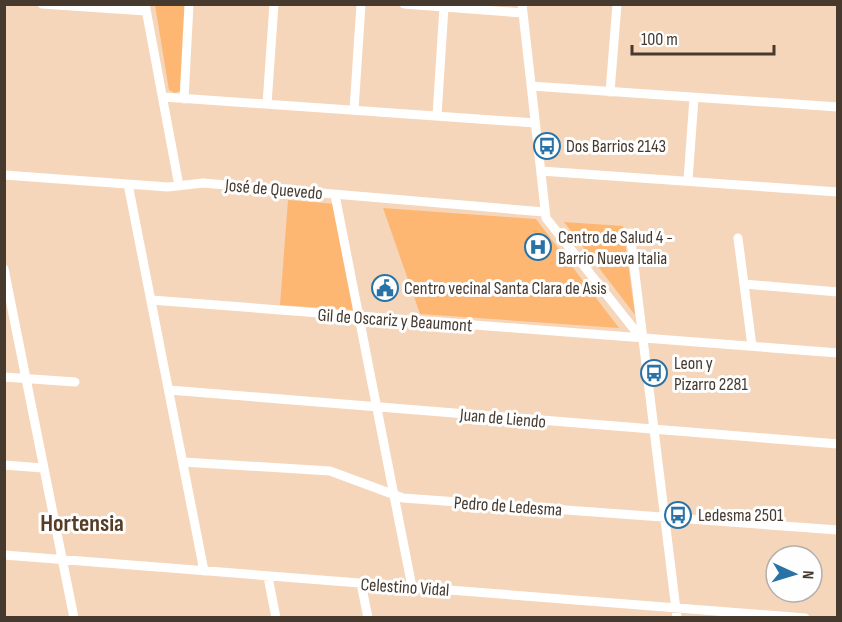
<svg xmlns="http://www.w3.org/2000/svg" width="842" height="622" font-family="'Sofia Sans Condensed',sans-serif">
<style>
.green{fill:#fdb773}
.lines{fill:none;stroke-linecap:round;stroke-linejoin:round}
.minor{stroke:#fff;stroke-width:9}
.labels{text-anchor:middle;stroke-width:6;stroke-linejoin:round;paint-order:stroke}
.poi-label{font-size:18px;fill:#46392e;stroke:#fefefe;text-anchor:start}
.street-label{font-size:18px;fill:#46392e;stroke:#fefefe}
.district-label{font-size:24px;font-weight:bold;fill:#573d26;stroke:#fefefe}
</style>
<rect width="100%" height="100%" fill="#f6d6ba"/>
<path class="green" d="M155,5H187L180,91L175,93L169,90Z
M288,200L335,204L354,310L280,305Z
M383,208L536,219L619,328L420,314Z
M564,222L623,226L635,315Z"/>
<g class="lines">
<path class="minor" d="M42,4L146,11
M145,4L179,186
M404,4L523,13
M522,4L546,218L641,338
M531,86L838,107
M610,92L617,4
M164,97L535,123
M184,99L189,4
M267,104L274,4
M354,110L361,4
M437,115L444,7
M541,171L838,192
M4,175L168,187L203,183L544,212
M688,180L694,98
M128,184L204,571
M335,195L412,587
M630,233L677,618
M738,238L752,346
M4,269L74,618
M744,284L838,292
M151,300L838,353
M4,377L75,382
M169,390L838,444
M183,462L330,471L403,498L838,530
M4,465L43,468
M4,555L805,618
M268,577L276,618
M361,583L368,618"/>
</g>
<defs>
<symbol id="bus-ring" viewBox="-11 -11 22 22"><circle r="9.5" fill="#fefefe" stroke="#2972a6" stroke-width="1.5"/><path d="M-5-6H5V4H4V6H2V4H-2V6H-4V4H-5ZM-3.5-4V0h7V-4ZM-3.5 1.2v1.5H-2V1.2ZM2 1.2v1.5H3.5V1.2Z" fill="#2972a6"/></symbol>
<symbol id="hospital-ring" viewBox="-11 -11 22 22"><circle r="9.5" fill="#fefefe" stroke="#2972a6" stroke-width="1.5"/><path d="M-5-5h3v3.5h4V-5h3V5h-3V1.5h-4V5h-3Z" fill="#2972a6"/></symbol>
<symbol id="civic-ring" viewBox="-11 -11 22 22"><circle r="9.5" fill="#fefefe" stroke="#2972a6" stroke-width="1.5"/><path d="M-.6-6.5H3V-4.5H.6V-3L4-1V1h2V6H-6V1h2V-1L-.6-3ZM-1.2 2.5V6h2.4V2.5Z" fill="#2972a6"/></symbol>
</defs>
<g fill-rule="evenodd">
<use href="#bus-ring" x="532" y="131" width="30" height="30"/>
<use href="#hospital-ring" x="523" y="232" width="30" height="30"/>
<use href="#civic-ring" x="370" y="273" width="30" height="30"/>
<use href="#bus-ring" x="639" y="358" width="30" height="30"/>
<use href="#bus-ring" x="663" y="500" width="30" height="30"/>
</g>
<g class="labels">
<g class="poi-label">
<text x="566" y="152">Dos Barrios 2143</text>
<text x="558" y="243">Centro de Salud 4 -<tspan x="558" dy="21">Barrio Nueva Italia</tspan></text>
<text x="404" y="294">Centro vecinal Santa Clara de Asis</text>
<text x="674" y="369">Leon y<tspan x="674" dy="21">Pizarro 2281</tspan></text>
<text x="698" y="521">Ledesma 2501</text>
</g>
<g class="street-label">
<text transform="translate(274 189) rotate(5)" y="6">José de Quevedo</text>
<text transform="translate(395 320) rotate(4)" y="6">Gil de Oscariz y Beaumont</text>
<text transform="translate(503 418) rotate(5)" y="6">Juan de Liendo</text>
<text transform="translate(508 506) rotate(4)" y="6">Pedro de Ledesma</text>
<text transform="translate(405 587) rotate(4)" y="6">Celestino Vidal</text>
</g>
<g class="district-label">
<text x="82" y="531">Hortensia</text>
</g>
</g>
<rect width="842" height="622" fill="none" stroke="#46392e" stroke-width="12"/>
<g transform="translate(794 574) rotate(94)"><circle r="28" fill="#fefefe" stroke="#b4afab" stroke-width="1.5"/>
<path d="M0-4.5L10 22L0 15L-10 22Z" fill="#2972a6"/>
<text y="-9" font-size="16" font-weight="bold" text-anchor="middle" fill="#46392e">N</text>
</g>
<path d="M632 45v9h142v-9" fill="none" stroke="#46392e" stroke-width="3"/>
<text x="641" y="45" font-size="18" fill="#46392e" stroke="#fefefe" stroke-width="4.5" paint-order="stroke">100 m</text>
</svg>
